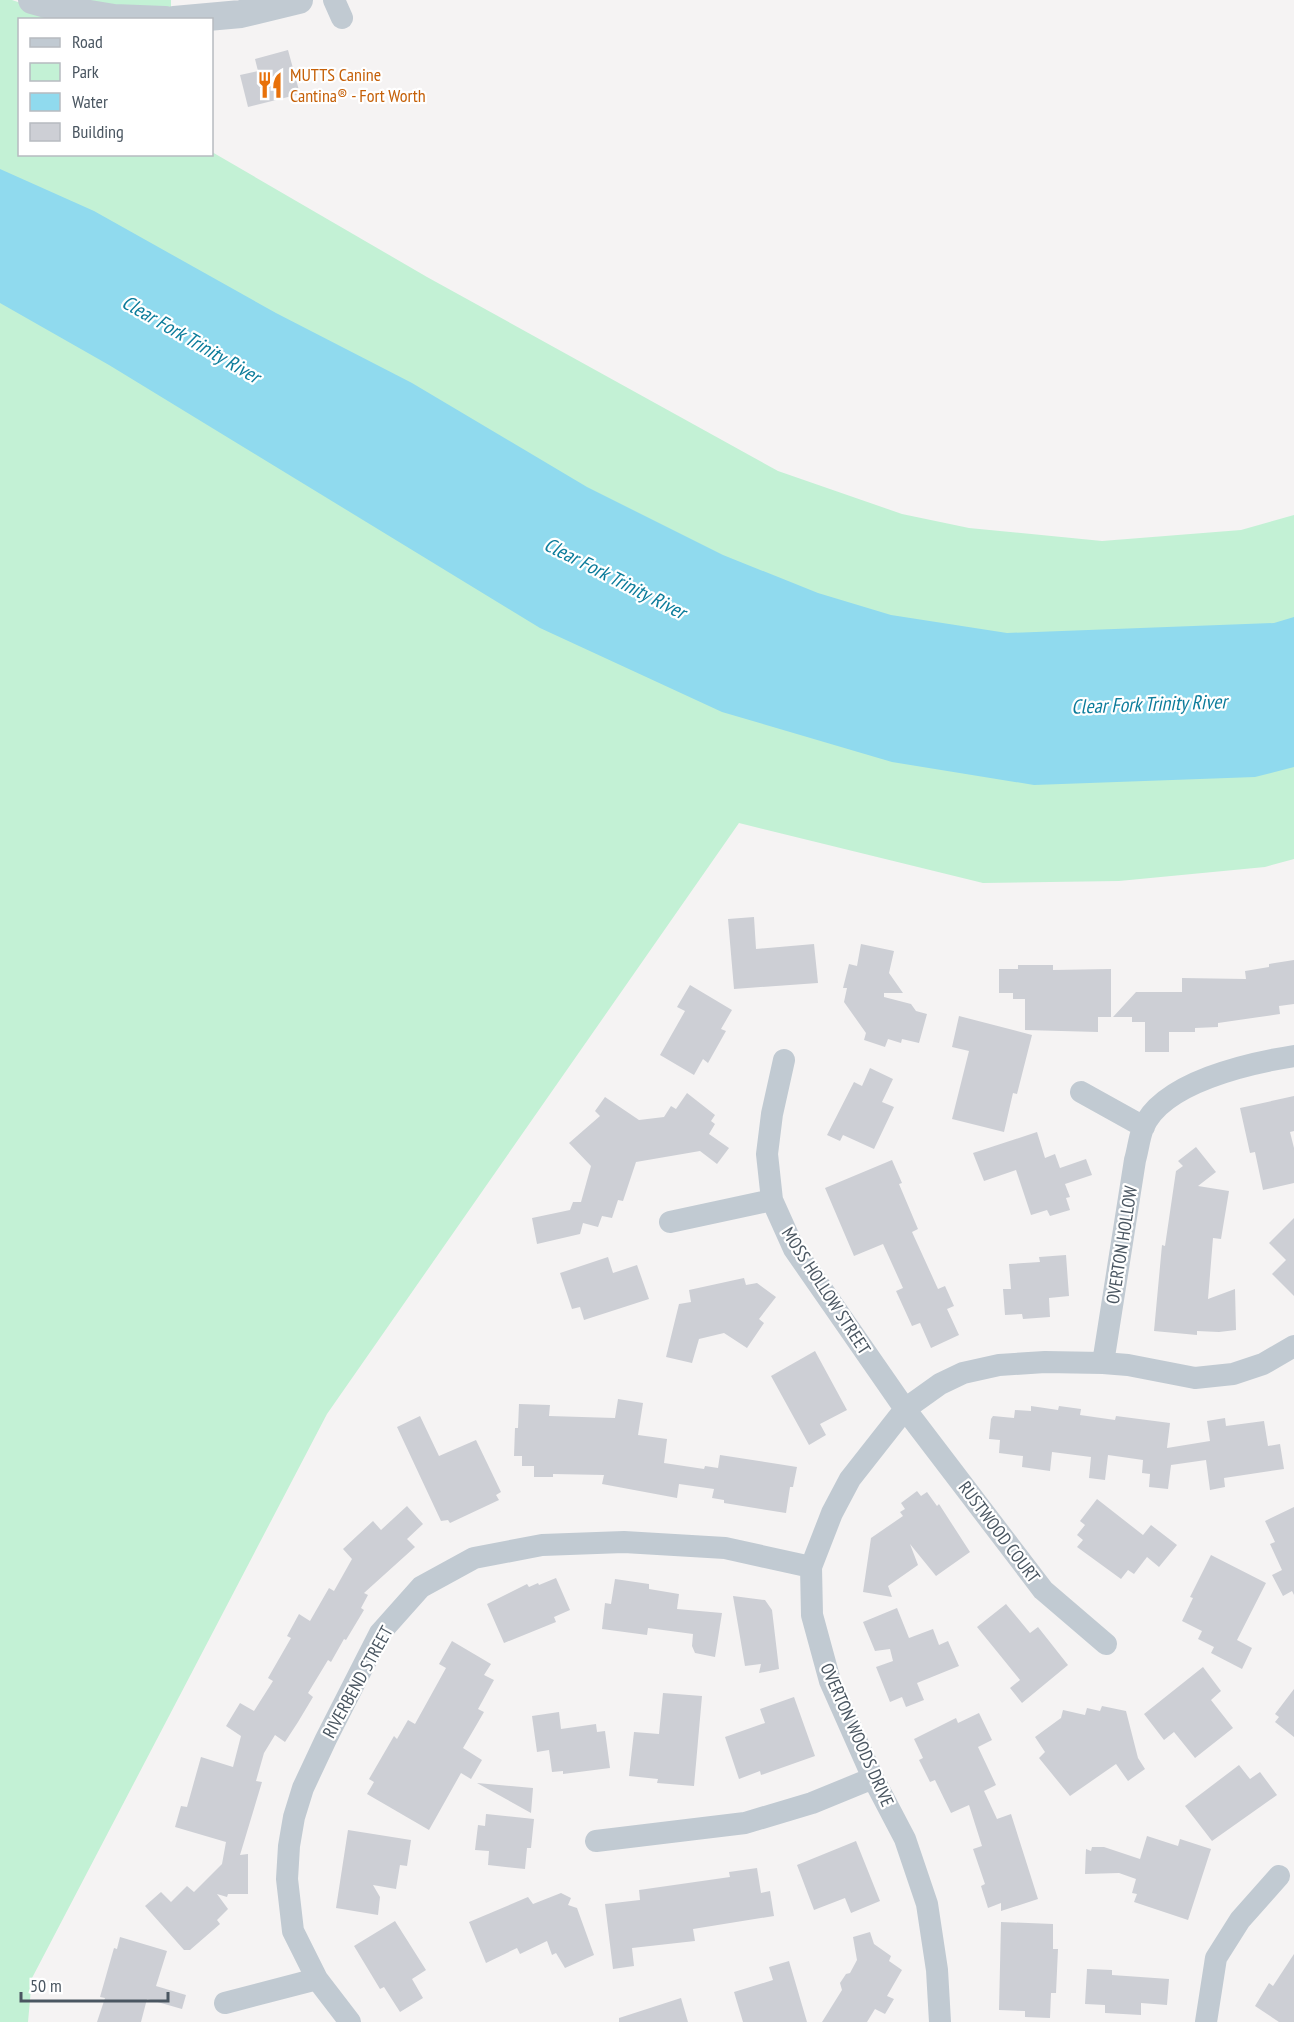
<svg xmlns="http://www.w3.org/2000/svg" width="1294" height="2022" font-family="'PT Sans Narrow',sans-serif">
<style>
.green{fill:#c3f1d5}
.water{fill:#90daee}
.building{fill:#cdcfd5}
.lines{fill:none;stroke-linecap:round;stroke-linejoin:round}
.minor{stroke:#c1cad2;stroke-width:22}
.tertiary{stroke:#c1cad2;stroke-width:28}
.labels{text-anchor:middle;stroke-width:4.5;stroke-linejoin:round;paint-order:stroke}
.food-label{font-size:18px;fill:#c56008;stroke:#fff;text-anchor:start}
.street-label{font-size:18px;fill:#4a5661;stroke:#fff}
.water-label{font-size:20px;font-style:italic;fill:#0c7c9b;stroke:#fff}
</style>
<rect width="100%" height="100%" fill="#f5f3f3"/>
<path class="green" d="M0,0H12L50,13L49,19L20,20V154H212V152L427,277L778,471L902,514L969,528L1102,541L1241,530L1294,515V859L1265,867L1119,881L983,883L739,823L327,1414L32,1978L28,2022H0Z
M56,0H171V7L142,8Z"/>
<path class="water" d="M0,169L94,211L276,313L412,383L587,487L723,555L818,593L891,615L1007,633L1274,623L1294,617V767L1255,777L1034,785L892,762L722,712L540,628L109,365L0,303Z"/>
<path class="building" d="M288,50L300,94L248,107L240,75L258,71L255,59Z
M754,917L756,949L814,944L818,983L734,989L728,919Z
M861,944L894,951L889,973L903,993H884V997L911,1004L916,1011L927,1014L919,1043L902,1039L901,1043L888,1039L885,1047L864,1040L866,1033L844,1002L847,988H843L849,964L857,966Z
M1294,960V1004L1279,1006L1280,1014L1218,1023V1027L1195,1028V1032H1169V1052H1145V1022H1132V1017H1113L1136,992H1182V978L1246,979L1245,971L1269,967V964Z
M1018,965H1053V970L1111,969V1017H1098V1032L1025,1030V999H1013V993H999V969H1018Z
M690,985L732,1010L721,1029L726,1031L708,1063L703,1059L694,1075L660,1055L685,1011L677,1007Z
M959,1016L1032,1035L1017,1094L1013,1093L1004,1132L952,1119L969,1051L952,1047Z
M870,1068L893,1079L882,1102L894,1107L874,1149L843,1135L840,1141L827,1135L854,1082L862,1086Z
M687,1093L715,1115L711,1121L715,1124L709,1134L729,1148L717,1164L700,1151L636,1162L623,1201L618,1200L612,1218L602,1216L598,1227L583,1223L580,1234L537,1244L532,1218L570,1210L573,1202H581L591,1166L569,1143L600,1116L595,1111L605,1097L639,1120L664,1117L671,1106L676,1109Z
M1294,1096V1131L1290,1132L1294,1148V1183L1263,1190L1255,1152L1250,1153L1240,1108Z
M1037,1132L1045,1158L1055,1154L1060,1168L1086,1159L1092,1175L1065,1184L1070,1197L1066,1198L1070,1210L1050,1216L1047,1210L1031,1215L1016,1170L984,1181L973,1153Z
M1196,1147L1216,1172L1198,1186L1229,1191L1221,1239L1213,1238L1208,1299L1235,1289L1236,1330L1219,1332L1197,1331V1335L1154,1331L1162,1245L1165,1246L1176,1171L1183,1166L1178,1161Z
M892,1160L902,1183L899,1184L918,1229L912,1232L938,1289L945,1286L954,1306L947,1309L959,1335L931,1348L920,1323L912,1326L896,1291L903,1288L883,1244L854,1256L825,1188Z
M1294,1218V1296L1272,1274L1286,1260L1269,1243Z
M1066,1255L1069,1296L1049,1298L1050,1317L1023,1319L1022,1314L1005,1315L1003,1289H1011L1009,1264L1040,1262L1039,1257Z
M608,1257L613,1273L637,1265L649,1299L584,1320L580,1307L572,1309L560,1273Z
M744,1278L746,1285L757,1283L776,1297L759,1319L764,1323L747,1348L724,1333L699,1339L692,1363L666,1357L679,1304L691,1302L689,1290Z
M815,1351L847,1410L820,1424L826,1435L809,1445L771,1376Z
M618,1399L643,1403L638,1435L667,1439L664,1463L704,1469L705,1466L718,1468L720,1455L797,1467L793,1487H790L786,1513L724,1503V1500L712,1498L714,1489L679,1484L677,1498L602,1484L604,1475L553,1474V1477H534V1466H522V1456H514L515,1428H518L519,1404L550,1405L549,1416L615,1418Z
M1031,1406L1058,1410L1059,1406L1081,1409L1080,1415L1115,1420L1116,1416L1170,1423L1167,1448L1210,1441L1207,1421L1225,1418L1226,1426L1264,1421L1268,1446L1280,1444L1284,1469L1224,1478L1225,1487L1210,1490L1206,1460L1171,1465L1168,1489L1149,1487L1150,1474L1142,1473L1143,1460L1108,1455L1105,1480L1089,1478L1091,1457L1052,1452L1050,1471L1022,1467L1023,1456L999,1453L1000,1440L989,1439L991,1419L993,1416L1014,1418L1015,1410L1031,1411Z
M420,1416L439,1456L476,1440L501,1492L496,1495L499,1500L450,1523L448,1520L441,1521L397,1427Z
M917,1491L921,1496L927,1492L937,1506L939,1504L970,1552L936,1576L910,1544L918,1565L888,1586L892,1597L863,1592L871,1538L903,1516L900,1512L905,1509L901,1503Z
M1097,1499L1143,1535L1151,1525L1177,1545L1159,1567L1147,1557L1134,1574L1128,1570L1121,1579L1077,1547L1083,1540L1077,1535L1085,1525L1080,1521Z
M407,1506L423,1524L407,1539L415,1547L364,1593L368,1595L361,1608L364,1610L346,1640L344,1639L331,1662L328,1660L308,1693L313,1697L298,1722L285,1742L275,1735L264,1753L256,1781L262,1782L240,1855L248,1854V1894H228L227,1897L217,1894L228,1909L217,1920L220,1924L190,1950H184L145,1906L161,1892L171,1902L187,1886L194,1892L222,1864L226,1842L175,1827L181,1806L187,1807L201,1757L233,1767L241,1736L226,1726L240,1703L254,1711L273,1681L268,1678L291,1638L287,1636L299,1614L310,1621L329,1588L334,1591L352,1559L343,1549L373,1521L381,1530Z
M1294,1507V1595L1292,1591L1283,1596L1272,1575L1282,1570L1270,1544L1275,1542L1265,1521Z
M1211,1555L1266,1583L1237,1640L1252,1648L1242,1669L1211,1653L1214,1647L1198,1639L1202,1631L1182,1621L1193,1598L1190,1597Z
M556,1578L570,1610L554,1617L556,1622L504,1643L487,1604L527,1584L529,1587L538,1583L539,1585Z
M615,1579L649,1584V1589L679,1594L677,1609L722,1613L715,1657L695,1653L692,1646L693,1634L648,1628L647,1635L602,1629L605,1603L611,1604Z
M733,1596L765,1600L772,1610L779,1669L759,1673L761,1664L745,1666Z
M1006,1604L1030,1633L1038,1627L1068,1665L1022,1703L1010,1688L1020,1680L977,1627Z
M897,1608L909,1638L933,1629L939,1645L948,1641L959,1666L917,1683L924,1700L906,1707L902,1697L890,1702L876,1667L893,1661L890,1649L875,1651L863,1622Z
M452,1641L491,1664L484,1675L494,1680L478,1709L484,1712L463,1748L482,1760L471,1779L461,1773L429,1830L367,1794L374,1782L369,1779L394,1736L397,1739L408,1720L415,1724L446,1668L439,1664Z
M1203,1667L1221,1691L1211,1700L1233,1728L1195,1758L1174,1732L1164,1740L1144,1714Z
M1294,1689V1737L1275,1722L1279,1717L1275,1714Z
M663,1693L702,1696L694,1786L657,1783L658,1779L629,1776L634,1732L659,1734Z
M794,1697L815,1756L761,1775L760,1771L739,1779L725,1737L765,1723L760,1709Z
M1102,1706L1126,1711L1138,1758L1145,1769L1128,1781L1116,1764L1070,1796L1039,1758L1045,1752L1035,1737L1061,1718L1063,1710L1085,1715L1087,1708L1100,1711Z
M559,1712L561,1729L596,1724L597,1732L605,1731L610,1768L563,1774V1771L552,1772L549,1750L537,1752L532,1716Z
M979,1713L992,1740L978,1747L996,1785L984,1791L997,1819L1011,1814L1038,1899L1001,1911V1903L988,1908L981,1886L985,1884L973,1849L982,1846L969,1805L951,1813L935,1780L930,1782L919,1760L923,1758L914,1739L956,1718L958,1723Z
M1239,1765L1250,1779L1260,1772L1277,1795L1212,1841L1185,1806Z
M477,1783L533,1788L531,1813Z
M486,1814L534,1819L531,1848H527L525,1869L488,1865L489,1851L475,1850L478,1825L485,1826Z
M348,1830L411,1840L407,1866L400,1865L396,1889L373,1885L380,1897L378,1915L336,1908Z
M1147,1836L1178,1846L1180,1839L1211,1849L1188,1920L1134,1902L1137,1894L1132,1893L1136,1879L1119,1873L1085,1874L1086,1849L1091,1851L1092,1847H1104L1140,1859Z
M856,1841L880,1901L851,1913L845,1898L814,1910L797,1865Z
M757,1868L761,1893L770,1891L774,1916L693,1929L695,1941L632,1948L634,1966L613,1969L605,1904L640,1900L639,1890L730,1877L729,1872Z
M561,1893L571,1898L568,1905L577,1908L594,1955L565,1968L556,1953L552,1955L547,1941L520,1954L517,1948L486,1963L469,1922L528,1897L533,1904Z
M395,1921L426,1970L412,1979L423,1998L400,2012L384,1987L380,1989L354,1946Z
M1001,1922L1053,1924V1949H1058L1056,1993H1051L1050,2018L1025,2017V2011L999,2010Z
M870,1932L874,1944L891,1956L889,1961L902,1970L887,1996L894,1999L885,2014L875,2009L867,2022H822L842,1990L840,1983L846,1974L850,1973L857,1960L853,1937Z
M120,1937L167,1951L156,1986L186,1995L182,2009L147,1999L141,2022H97L105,1998L100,1997L114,1948L117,1949Z
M1294,1954V2022H1279L1255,2006L1269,1983L1273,1986Z
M789,1961L807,2022H743L734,1992L773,1980L769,1967Z
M1087,1969L1112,1970V1975L1169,1979L1167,2005L1141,2003V2015L1105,2013V2005L1085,2004Z
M681,1998L688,2022H619V2018Z"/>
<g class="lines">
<path class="minor" d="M334,0L342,18
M784,1060L772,1114L767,1154L772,1200L794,1249L905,1409L1043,1590L1106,1644
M1081,1092L1144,1127
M670,1222L772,1200
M1103,1363L1135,1160C1138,1150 1139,1138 1143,1128C1162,1082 1250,1063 1294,1056
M596,1841L745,1823L812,1803L873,1778
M225,2003L317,1979
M350,2022L317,1979L293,1931L287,1879L289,1846L294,1817L303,1788L326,1739L380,1633L421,1587L474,1558L542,1545L624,1542L725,1548L811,1567
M940,2022L937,1970L927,1904L905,1839L873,1778L830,1681L812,1615L811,1567L832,1513L850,1479L905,1409L940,1384L963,1373L999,1365L1045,1362L1103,1363L1128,1365L1195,1378L1233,1374L1263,1364L1294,1346
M1206,2022L1216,1958L1240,1920L1279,1876"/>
<path class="tertiary" d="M32,0L71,11L114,18L165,20
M174,20L241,14L299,0"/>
</g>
<defs>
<symbol id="restaurant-bare" viewBox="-9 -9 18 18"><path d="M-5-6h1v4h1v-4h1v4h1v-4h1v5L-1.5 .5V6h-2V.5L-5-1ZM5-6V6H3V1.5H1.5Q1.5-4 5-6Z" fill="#e8710a" stroke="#fff" stroke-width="2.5" paint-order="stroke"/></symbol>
</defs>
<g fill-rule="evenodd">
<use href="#restaurant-bare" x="251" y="66" width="38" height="38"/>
</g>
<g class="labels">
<g class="food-label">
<text x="290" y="81">MUTTS Canine<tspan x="290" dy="21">Cantina® - Fort Worth</tspan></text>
</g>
<g class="street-label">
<text transform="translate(1122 1245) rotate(-81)" y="6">OVERTON HOLLOW</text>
<text transform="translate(826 1291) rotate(57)" y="6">MOSS HOLLOW STREET</text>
<text transform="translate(999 1532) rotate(53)" y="6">RUSTWOOD COURT</text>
<text transform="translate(358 1682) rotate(-61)" y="6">RIVERBEND STREET</text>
<text transform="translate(857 1735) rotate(66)" y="6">OVERTON WOODS DRIVE</text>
</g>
<g class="water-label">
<text transform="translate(191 339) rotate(30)" y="7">Clear Fork Trinity River</text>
<text transform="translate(615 578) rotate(27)" y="7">Clear Fork Trinity River</text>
<text transform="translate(1149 704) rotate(-2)" y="7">Clear Fork Trinity River</text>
</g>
</g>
<rect x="18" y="18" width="195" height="138" fill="#ffffff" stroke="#b7bbc0" stroke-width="1.5"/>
<rect x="30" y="38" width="30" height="9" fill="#c1cad2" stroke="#b7bbc0" stroke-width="1.5"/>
<text x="72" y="48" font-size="18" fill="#4a5661">Road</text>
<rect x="30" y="63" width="30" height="18" fill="#c3f1d5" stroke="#b7bbc0" stroke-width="1.5"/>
<text x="72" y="78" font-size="18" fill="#4a5661">Park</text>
<rect x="30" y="93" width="30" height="18" fill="#90daee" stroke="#b7bbc0" stroke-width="1.5"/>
<text x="72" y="108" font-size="18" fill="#4a5661">Water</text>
<rect x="30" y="123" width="30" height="18" fill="#cdcfd5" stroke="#b7bbc0" stroke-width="1.5"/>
<text x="72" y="138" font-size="18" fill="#4a5661">Building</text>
<path d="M21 1992v9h147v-9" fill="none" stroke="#4a5661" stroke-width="3"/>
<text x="30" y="1992" font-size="18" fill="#4a5661" stroke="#ffffff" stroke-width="4.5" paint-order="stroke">50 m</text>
</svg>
